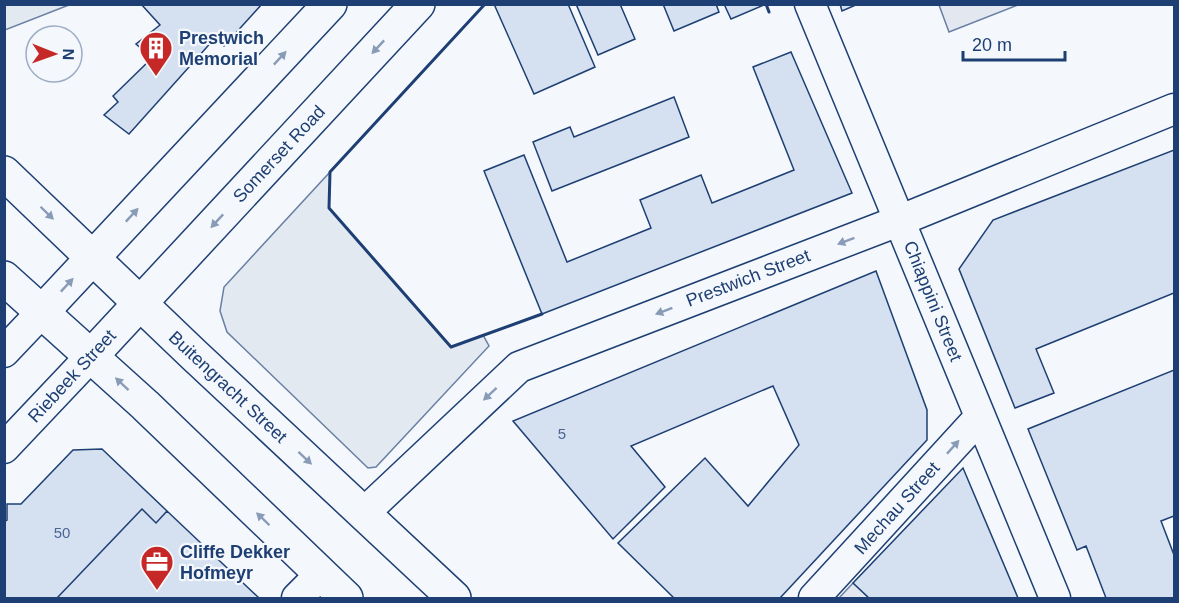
<svg xmlns="http://www.w3.org/2000/svg" width="1179" height="603" font-family="Arial,sans-serif">
<style>
.green{fill:#e3e9f0;stroke:#687fa3;stroke-width:1.5}
.parking{fill:#e3e8f0;stroke:#687fa3;stroke-width:1.5}
.building{fill:#d5e0f0;stroke:#1d3f73;stroke-width:1.5}
.lines{fill:none;stroke-linecap:round;stroke-linejoin:round}
.street-casing{stroke:#1d3f73;stroke-width:33}
.secondary-casing{stroke:#1d3f73;stroke-width:36}
.primary-casing{stroke:#1d3f73;stroke-width:36}
.street{stroke:#f4f7fb;stroke-width:30}
.secondary{stroke:#f4f7fb;stroke-width:33}
.primary{stroke:#f4f7fb;stroke-width:33}
.wall{stroke:#1d3f73;stroke-width:3}
.oneway{fill:#889bb7}
.labels{text-anchor:middle;stroke-width:4.5;stroke-linejoin:round;paint-order:stroke}
.number-label{font-size:15px;fill:#4b6792}
.poi-label{font-size:18px;font-weight:bold;fill:#1d3f73;stroke:#f4f7fb;text-anchor:start}
.street-label{font-size:18px;fill:#1d3f73;stroke:#f4f7fb}
</style>
<rect width="100%" height="100%" fill="#f4f7fb"/>
<path class="green" d="M5,4H69V5L5,30Z
M330,172L329,208L451,347L483,335L489,346L376,467L368,468L227,332L220,311L224,287Z"/>
<path class="parking" d="M939,5H1018L949,32Z
M853,583L869,598H839Z"/>
<path class="building" d="M141,4H262L224,46L215,38L129,134L104,115L118,102L113,96L152,58L136,44L160,25Z
M494,4H568L595,67L534,94Z
M576,4H620L635,39L598,55Z
M663,4H716L719,12L674,31Z
M724,4H764V5L731,19Z
M840,4H858L842,11Z
M791,52L852,193L542,314L484,171L524,155L567,262L651,228L640,200L701,175L712,203L794,170L753,67Z
M674,97L689,137L552,191L533,142L570,127L574,137Z
M1174,150V293L1036,349L1054,393L1015,408L959,269L993,220Z
M876,271L927,410V440L780,598H674L618,543L705,458L748,506L799,445L773,386L631,446L665,487L613,539L513,421Z
M1174,370V516L1161,521L1174,555V598H1106L1086,546L1077,550L1028,429Z
M102,449L167,511L156,523L142,509L57,598H4V522L7,520V504H21L73,450Z
M963,468L1018,598H869L853,583Z
M142,509L156,523L167,511L259,598H57Z"/>
<g class="lines">
<defs>
<path id="street" d="M810,4C893,202 972,401 1055,598
M4,352L42,312
M4,448L92,355
M364,513L519,367L901,220L1174,109
M297,598L321,574
M814,598L979,418"/>
<path id="secondary" d="M42,312L330,4
M92,355L418,4"/>
<path id="primary" d="M4,173L193,354L454,598
M4,278L145,405L346,598"/>
</defs>
<use href="#street" class="street-casing"/>
<use href="#secondary" class="secondary-casing"/>
<use href="#primary" class="primary-casing"/>
<use href="#street" class="street"/>
<use href="#secondary" class="secondary"/>
<use href="#primary" class="primary"/>
<path class="wall" d="M485,4L330,172L329,208L451,347L542,314
M766,4L769,12"/>
</g>
<defs><path id="oneway-solid" d="M-6-.8H1V-3.2L6.5 0L1 3.2V.8H-6Z" transform="scale(1.5)"/></defs>
<g class="oneway">
<use href="#oneway-solid" transform="translate(378 47) rotate(133)"/>
<use href="#oneway-solid" transform="translate(280 58) rotate(-47)"/>
<use href="#oneway-solid" transform="translate(47 213) rotate(44)"/>
<use href="#oneway-solid" transform="translate(132 215) rotate(-47)"/>
<use href="#oneway-solid" transform="translate(217 221) rotate(133)"/>
<use href="#oneway-solid" transform="translate(846 241) rotate(159)"/>
<use href="#oneway-solid" transform="translate(67 285) rotate(-47)"/>
<use href="#oneway-solid" transform="translate(664 311) rotate(159)"/>
<use href="#oneway-solid" transform="translate(122 384) rotate(-137)"/>
<use href="#oneway-solid" transform="translate(490 394) rotate(137)"/>
<use href="#oneway-solid" transform="translate(953 447) rotate(-48)"/>
<use href="#oneway-solid" transform="translate(305 458) rotate(43)"/>
<use href="#oneway-solid" transform="translate(263 519) rotate(-136)"/>
</g>
<defs>
<symbol id="building-pin" viewBox="-11 -11 22 30"><path d="M0 17L-7.5 6A9.5 9.5 0 1 1 7.5 6Z" fill="#c62828" stroke="#f4f7fb"/><path d="M-4-6H4V6H1V3H-1V6H-4ZM-2.5-4.3h1.7v1.8h-1.7ZM.8-4.3h1.7v1.8H.8ZM-2.5-1h1.7V.8h-1.7ZM.8-1h1.7V.8H.8Z" fill="#fff"/></symbol>
<symbol id="office-pin" viewBox="-11 -11 22 30"><path d="M0 17L-7.5 6A9.5 9.5 0 1 1 7.5 6Z" fill="#c62828" stroke="#f4f7fb"/><path d="M-6-3h4V-5.5h4V-3h4V5H-6ZM-1-4.5V-3h2v-1.5ZM-6 0V1H6V0Z" fill="#fff"/></symbol>
</defs>
<g fill-rule="evenodd">
<use href="#building-pin" x="137" y="29" width="38" height="52"/>
<use href="#office-pin" x="138" y="543" width="38" height="52"/>
</g>
<g class="labels">
<g class="number-label">
<text x="562" y="439">5</text>
<text x="62" y="538">50</text>
</g>
<g class="poi-label">
<text x="179" y="44">Prestwich<tspan x="179" dy="21">Memorial</tspan></text>
<text x="180" y="558">Cliffe Dekker<tspan x="180" dy="21">Hofmeyr</tspan></text>
</g>
<g class="street-label">
<text transform="translate(279 154) rotate(-47)" y="6">Somerset Road</text>
<text transform="translate(748 278) rotate(-21)" y="6">Prestwich Street</text>
<text transform="translate(933 301) rotate(68)" y="6">Chiappini Street</text>
<text transform="translate(72 376) rotate(-47)" y="6">Riebeek Street</text>
<text transform="translate(228 387) rotate(43)" y="6">Buitengracht Street</text>
<text transform="translate(897 508) rotate(-48)" y="6">Mechau Street</text>
</g>
</g>
<rect width="1179" height="603" fill="none" stroke="#1d3f73" stroke-width="12"/>
<g transform="translate(54 54) rotate(91)"><circle r="28" fill="#f4f7fb" stroke="#9eadc5" stroke-width="1.5"/>
<path d="M0-4.5L10 22L0 15L-10 22Z" fill="#c62828"/>
<text y="-9" font-size="16" font-weight="bold" text-anchor="middle" fill="#1d3f73">N</text>
</g>
<path d="M963 51v9h102v-9" fill="none" stroke="#1d3f73" stroke-width="3"/>
<text x="972" y="51" font-size="18" fill="#1d3f73" stroke="#f4f7fb" stroke-width="4.5" paint-order="stroke">20 m</text>
</svg>
